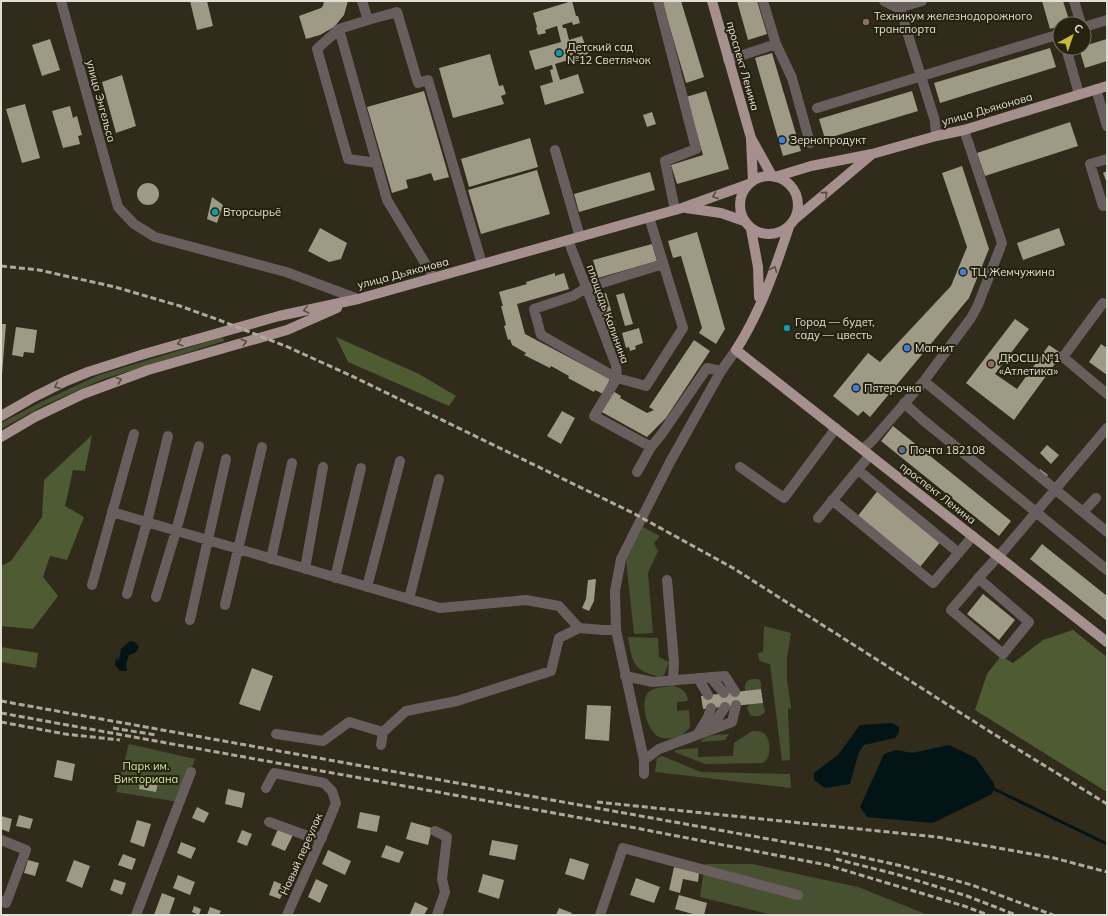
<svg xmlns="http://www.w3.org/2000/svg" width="1108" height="916" font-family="Mulish,sans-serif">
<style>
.green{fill:#475132}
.forest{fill:#4f5c33}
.water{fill:#031417}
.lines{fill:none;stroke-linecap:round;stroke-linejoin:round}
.stream{stroke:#031417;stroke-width:3}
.building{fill:#9f9a86}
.minor{stroke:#695e5e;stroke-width:10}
.major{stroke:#a5908f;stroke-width:10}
.rail{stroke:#ada99c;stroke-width:3;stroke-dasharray:6 3;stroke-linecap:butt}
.oneway{stroke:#594e43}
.education-dot{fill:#8d6e63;stroke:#262210;stroke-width:1.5}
.culture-dot{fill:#0f9aa8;stroke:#262210;stroke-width:1.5}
.shop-dot{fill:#3f7fe0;stroke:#262210;stroke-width:1.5}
.service-dot{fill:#5c6f8a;stroke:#262210;stroke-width:1.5}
.labels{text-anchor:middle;stroke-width:4;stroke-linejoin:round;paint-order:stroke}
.poi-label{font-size:11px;fill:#e1ded3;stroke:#262210;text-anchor:start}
.street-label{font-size:11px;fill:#e1ded3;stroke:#262210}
.park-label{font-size:11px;fill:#d0e6a2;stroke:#262210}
</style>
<rect width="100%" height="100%" fill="#302b1a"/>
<path class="green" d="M223,337L224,341L101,380L43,406L1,429V423L41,402L99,375Z
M643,527L660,536L654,543L658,551L648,573L653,633L634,634L626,560Z
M764,626L791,633L787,657V680L791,708L788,709L790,760L782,761L770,664L765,663L759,660L758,653L763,652Z
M628,637L658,638L659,657L669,662L664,675L660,677C633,671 632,662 628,637Z
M752,679H758L761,682V689L745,691C745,684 745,681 752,679Z
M671,686C681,687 687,691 688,701L677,702V711L689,710L690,727L681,737C673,738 666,740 659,737C647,731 638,700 650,691C655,687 665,687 671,686Z
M763,703L765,712C760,717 756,717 750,715L747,708L750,704Z
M752,731C756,731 761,731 765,734C770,739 771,753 767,759C766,761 764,762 762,763L705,764L675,752V750L698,748V757L733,756L734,743Z
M729,734L725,740L700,742C706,734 720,735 729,734Z
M129,744L195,759L179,802L116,792Z
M662,756L701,772L790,774L791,788L655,772L657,758Z
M705,864H752L858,887L928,915H798L768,914L700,897Z"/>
<path class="forest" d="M336,337L419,374L456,396L449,406L348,362Z
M92,435L85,471L73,470L65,506L84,517L67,560L50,556L43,577L58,596L33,629L1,626V566L11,561L42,517L44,480Z
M1073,630L1107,657V792L975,710L987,674L1001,656L1013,663L1043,640Z
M1,647L38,653L36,668L1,662Z"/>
<path class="water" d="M130,641L135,642L139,647L135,653L129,655L126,664L127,671H120L115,665L116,658L119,660L121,649Z
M892,723L899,727V732L895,738L864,745L859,752L850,784L825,788L814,780V773L838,755L860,725Z
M949,745L976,758L995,785L992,794L933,823L867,817L860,807L884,754L896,750L912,753Z"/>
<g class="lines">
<path class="stream" d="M994,789L1107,844"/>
</g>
<path class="building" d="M190,1H207L213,26L197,30Z
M324,1H348L344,15L334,27L320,35L306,39L299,16L321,8L323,6Z
M572,1L576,16H578L580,23L573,25L572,22L562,25L563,28H566L569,40L582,36L588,54L555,64L560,80L578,74L584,93L545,105L540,86L553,82L550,70L553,69L552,65L535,70L529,51L561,42L557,26L545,30L546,33L538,35L536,28L537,27L533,13Z
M662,1H681L704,77L686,83Z
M737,1H757L767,34L748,40Z
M1042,1H1063L1070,23L1060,24V26L1050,29Z
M50,39L60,70L42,76L32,45Z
M1107,39V61L1085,68L1079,48H1084V46Z
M1050,48L1056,67L940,103L934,83Z
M772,53L801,151L783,156L755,58Z
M490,54L499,86L503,85L506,94L501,96L504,104L453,118L439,68Z
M122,75L136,126L116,133L102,82Z
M424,91L449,177L434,181L431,173L418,177L406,180L408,188L392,193L367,107Z
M706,91L729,169L677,184L671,165L703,155L686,97Z
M912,91L918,111L825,139L819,119Z
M25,104L40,158L22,163L6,109Z
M70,106L73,118L77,116L82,135L78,136L80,144L63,148L52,111Z
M652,112L656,124L647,127L643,115Z
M1070,122L1078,146L985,176L977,153Z
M530,138L538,167L469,187L461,159Z
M962,166L989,249L969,298L870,417L863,411L858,416L833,396L868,353L880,362L951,286L967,247L942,173Z
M537,170L550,214L481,234L468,190Z
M1107,171V183L1103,173Z
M650,172L655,190L579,212L574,194Z
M137 194a11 11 0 1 1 22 0a11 11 0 1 1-22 0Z
M212,197L223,205L217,223L207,219Z
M320,228L347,243L341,259L329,262L308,251Z
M1059,228L1065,245L1023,260L1017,243Z
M697,232L725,329L716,344L699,333L702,328L681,256L673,258L668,241Z
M652,244L657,261L598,278L593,260Z
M555,273V276L564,273L569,289L517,304L525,334L610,379L603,394L595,390L594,392L568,378L569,376L551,366L550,368L524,355L526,353L512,345L510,339L508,340L504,326L506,325L501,306H503L499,292L527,284L526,282Z
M606,293L617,330L607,333L597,295Z
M624,293L633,324L625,326L616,295Z
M1015,319L1029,329L995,374L1017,389L1049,345L1062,354L1014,420L966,383Z
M1,324H6L2,374H1Z
M16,327L37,330L34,353L24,352L23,357L12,355Z
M639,328L643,343L635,346L636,349L630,351L629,347L626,348L622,333Z
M694,340L710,351L666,418L647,437L600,411L611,390L621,396L620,398L647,413L654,410L649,407Z
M1101,344L1107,348V375L1089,362Z
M562,411L575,418L561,444L547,436Z
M893,426L1011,521L999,536L881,441Z
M1047,445L1059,455L1051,464L1040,453Z
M1040,469L1048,475L1045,478L1038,472Z
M879,489L942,540L920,567L857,517Z
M1042,544L1107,596V621L1030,559Z
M596,579L594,601L589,611L582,608L586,599L588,580Z
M983,594L1015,620L999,640L967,614Z
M252,668L273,676L260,711L239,704Z
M761,689L763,703L703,709L701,696Z
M587,705L611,706L609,741L585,739Z
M57,760L75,764L72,781L54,777Z
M142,775L159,778L156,792L139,789Z
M228,789L245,793L242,808L225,804Z
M197,807L209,813L204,823L192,818Z
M360,812L380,816L377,832L357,828Z
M19,815L33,819L30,829L16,826Z
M1,816L12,819L9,832L1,829Z
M137,820L151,824L144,847L130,842Z
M411,822L432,828L428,845L406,839Z
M278,829L293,835L285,851L271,845Z
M242,830L252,834L247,846L237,842Z
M492,840L518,845L515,860L489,855Z
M181,842L196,848L191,859L177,853Z
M386,845L404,852L399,863L381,857Z
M328,850L351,861L345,875L322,864Z
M123,854L136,859L132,870L118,865Z
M570,858L589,864L584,880L565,874Z
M28,860L39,863L35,876L24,873Z
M74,860L90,866L82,888L66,881Z
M674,867L699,873L698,882L683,879L680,893L669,890Z
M483,874L504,880L499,899L478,892Z
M178,875L195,882L190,895L173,888Z
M636,878L660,887L654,903L630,895Z
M114,879L126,883L122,895L110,890Z
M316,879L328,885L320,903L308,897Z
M274,881L286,886L280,899L269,895Z
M162,893L175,898L169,915H154Z
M679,895L707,903L704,915H696L675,909Z
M415,902L428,908L424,915L410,914Z
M194,906L201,909L199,915L192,912Z
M210,907L221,911L219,915H207Z
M559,908L572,913L571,915H556Z"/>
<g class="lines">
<path class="minor" d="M61,1L118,207L134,224L155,237L286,272L358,299
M362,1L368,20L339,29L387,200L434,278
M658,1L696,149L665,161L675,210
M763,1L776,44L792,78L810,143
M884,1L898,8L922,1
M896,1C899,10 904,15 905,25L935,121L936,136
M1074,1L1081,24
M368,20L397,12L418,83L428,80L482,264
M1084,27L1107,20
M339,29L317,49L348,159L377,163
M1066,48L1079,94
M728,60L776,44
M1096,89L1107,126
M817,108L1060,34
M555,150L580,237
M1107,159L1090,164L1103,206L1107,205
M649,217L683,328L646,386L617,378L541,335L534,309L573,296L586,288L663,264
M568,240L616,365L617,378L594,416L651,447L661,435L707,368L721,371
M1103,303L1063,357L1107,394
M924,381L1107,532
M904,403L923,420L1107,570
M863,449L871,442L924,381L971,318L978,305L1002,243L964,130
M740,467L784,498L836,428
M858,470L959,553
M637,472L651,447
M832,500L933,583L973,536
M112,512L440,608L526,600L559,606L579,628
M1083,512L1096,498
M818,518L870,455
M271,559L292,463
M305,569L323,467
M335,578L361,468
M978,578L1029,622L1003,654L951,610L982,574L1005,549L1107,428
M667,580L674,662L673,681
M92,585L134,434
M367,587L400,461
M127,594L147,522L168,436
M156,597L176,531L199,446
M409,599L439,479
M225,605L262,447
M190,620L226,459
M625,676L653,682L725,676L735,692
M710,677L724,693
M698,678L708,695
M710,730L725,707
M276,734L323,741L349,722L383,732L406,711L457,701L551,671L559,638L579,628L603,630H616
M697,735L708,717L711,708
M381,745L383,732
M644,760L659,749L732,722L736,705
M644,774V760L616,630L615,591L621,559L670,462L721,371L736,350
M266,788L274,773L324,783L332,791L336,803C321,841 303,878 287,915
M269,822L305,835L322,838
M435,831L447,837L442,879L445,892L437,915
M1,840L26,850L6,903L1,901
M136,915L191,772
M600,915L623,848L798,895"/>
<path class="major" d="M712,1L751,138L772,176
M751,140L753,181
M740 205a29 29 0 1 1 58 0a29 29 0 1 1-58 0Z
M775,177L811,166L872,154L936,136L964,130L1107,86
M686,208L721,213L744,221
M795,219L871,155
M789,227C775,269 760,313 736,350L1107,642
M751,229L758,267L759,297
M1,416L34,397L66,381L88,372L144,354L279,316L358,299L682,208L749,184
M1,437L35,417L83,394L148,370L287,330L337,308"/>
<path class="rail" d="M1,266L39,270L115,287L180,306L219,320L288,347L358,379L633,513L733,568L1011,745L1107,804
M1,701L830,850L902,866L972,885L1053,915
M1,713L620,825L827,865L964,906L988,915
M1,722L65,734L120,740
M113,728L156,735
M597,802L937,837L1054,858L1107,872
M836,859L899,875L967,896L1016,915"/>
</g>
<defs><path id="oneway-chevron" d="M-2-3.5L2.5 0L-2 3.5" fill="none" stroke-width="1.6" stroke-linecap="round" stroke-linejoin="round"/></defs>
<g class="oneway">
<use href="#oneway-chevron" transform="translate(825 194) rotate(-40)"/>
<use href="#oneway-chevron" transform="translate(715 196) rotate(160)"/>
<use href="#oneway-chevron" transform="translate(774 269) rotate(-68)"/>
<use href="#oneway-chevron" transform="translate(306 310) rotate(168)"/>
<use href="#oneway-chevron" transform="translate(244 342) rotate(-16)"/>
<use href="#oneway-chevron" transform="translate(180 343) rotate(164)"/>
<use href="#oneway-chevron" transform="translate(119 380) rotate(-20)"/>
<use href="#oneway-chevron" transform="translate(57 386) rotate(154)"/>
</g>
<g class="education-dot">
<circle cx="866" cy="22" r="4"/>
<circle cx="991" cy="364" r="4"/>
</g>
<g class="culture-dot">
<circle cx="559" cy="53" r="4"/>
<circle cx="215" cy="212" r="4"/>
<circle cx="787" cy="328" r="4"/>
</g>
<g class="shop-dot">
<circle cx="782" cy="140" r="4"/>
<circle cx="963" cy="272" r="4"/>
<circle cx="907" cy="348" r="4"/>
<circle cx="856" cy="388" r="4"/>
</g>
<circle class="service-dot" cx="902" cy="450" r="4"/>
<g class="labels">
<g class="poi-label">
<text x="874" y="20">Техникум железнодорожного<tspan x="874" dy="13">транспорта</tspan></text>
<text x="567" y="51">Детский сад<tspan x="567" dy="13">№12 Светлячок</tspan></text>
<text x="790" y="144">Зернопродукт</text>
<text x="223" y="216">Вторсырьё</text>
<text x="971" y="276">ТЦ Жемчужина</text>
<text x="795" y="326">Город — будет,<tspan x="795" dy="13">саду — цвесть</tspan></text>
<text x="915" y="352">Магнит</text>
<text x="999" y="362">ДЮСШ №1<tspan x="999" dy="13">«Атлетика»</tspan></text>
<text x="864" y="392">Пятерочка</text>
<text x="910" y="454">Почта 182108</text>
</g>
<g class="street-label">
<text transform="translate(743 66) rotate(74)" y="4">проспект Ленина</text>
<text transform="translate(101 101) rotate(75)" y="4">улица Энгельса</text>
<text transform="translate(987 109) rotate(-16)" y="4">улица Дьяконова</text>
<text transform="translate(403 273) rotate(-15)" y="4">улица Дьяконова</text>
<text transform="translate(608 314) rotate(70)" y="4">площадь Калинина</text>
<text transform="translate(938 493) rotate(38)" y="4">проспект Ленина</text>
<text transform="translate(301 854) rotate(-66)" y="4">Новый переулок</text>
</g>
<g class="park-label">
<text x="146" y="770">Парк им.<tspan x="146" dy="13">Викториана</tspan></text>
</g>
</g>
<rect width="1108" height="916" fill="none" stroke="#e1ded3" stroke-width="4"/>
<g transform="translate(1072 36) rotate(40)"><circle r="19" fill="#262210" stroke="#716d5e"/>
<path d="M0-3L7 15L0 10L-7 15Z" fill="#c9bb3a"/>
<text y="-6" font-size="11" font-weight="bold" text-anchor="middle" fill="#e1ded3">С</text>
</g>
</svg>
